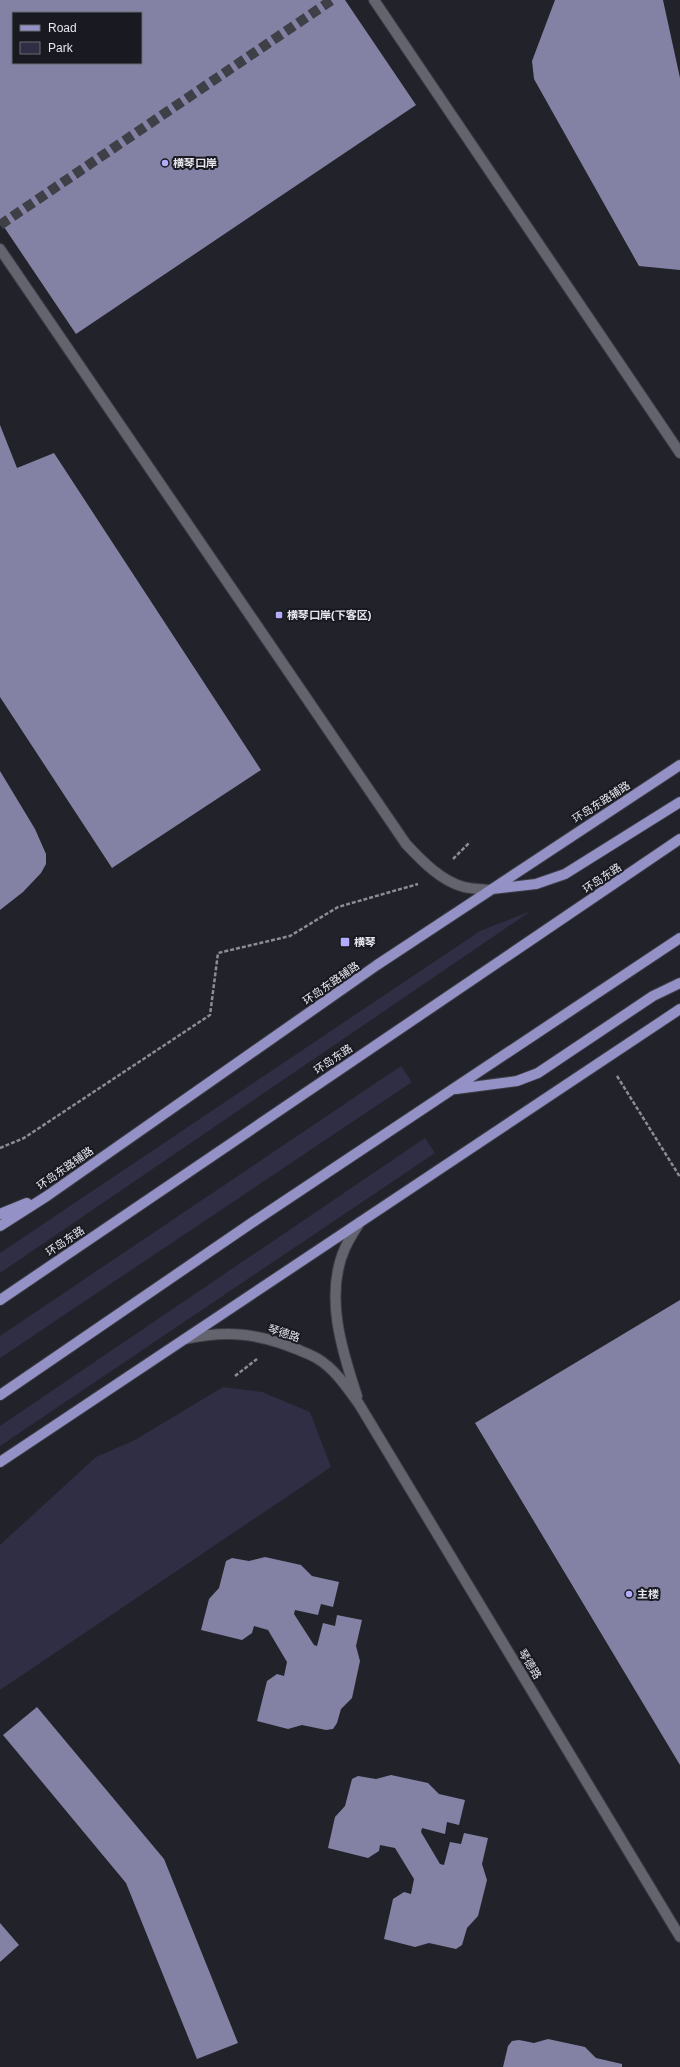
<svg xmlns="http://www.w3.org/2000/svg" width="680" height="2067" font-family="Helvetica,'Noto Sans SC',sans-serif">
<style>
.green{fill:#2f2e45}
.building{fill:#8382a4;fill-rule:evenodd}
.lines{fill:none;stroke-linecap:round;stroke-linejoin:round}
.minor-tunnel{stroke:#3f3f48;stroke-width:10;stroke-dasharray:10 5;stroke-linecap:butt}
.minor-casing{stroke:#3c3c44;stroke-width:12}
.major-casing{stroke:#3c3c44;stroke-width:12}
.path{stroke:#8c8c94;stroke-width:2.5;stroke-dasharray:4 2;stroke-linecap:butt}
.minor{stroke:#64646f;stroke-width:10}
.major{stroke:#9391c5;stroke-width:10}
.poi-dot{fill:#b1adfa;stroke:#191922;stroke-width:1.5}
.labels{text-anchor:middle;stroke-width:4;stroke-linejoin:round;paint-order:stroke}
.poi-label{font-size:11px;font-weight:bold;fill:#e6e6ec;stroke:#191922;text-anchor:start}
.street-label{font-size:11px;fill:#e6e6ec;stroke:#191922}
</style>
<rect width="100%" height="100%" fill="#22222b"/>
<path class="green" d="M531,911L0,1273V1253L480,931Z
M401,1066L412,1082L0,1358V1336Z
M425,1138L435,1153L0,1446V1426Z
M223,1387L262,1392L310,1412L331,1467L0,1690V1545L96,1457L135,1440Z"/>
<path class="building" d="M0,0H345L416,105L76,334L0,221ZM13,13H141V63H13Z
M555,0H663L680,78V270L639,266L534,79L532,61Z
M0,425L17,468L54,453L261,770L112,868L0,697Z
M0,771L35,829L46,854V864L41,873L23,892L0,910Z
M680,1300V1765L475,1423Z
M265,1557L301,1565L312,1576L339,1582L333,1607L321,1604L318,1615L295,1610L294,1614L314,1645L317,1646L323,1623L335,1626L337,1615L362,1620L356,1646L360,1661L352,1698L341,1709L337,1723L333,1729L326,1730L302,1725L288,1729L257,1721L267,1681L277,1674L284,1676L287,1662L268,1630L254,1626L252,1633L242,1640L201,1630L209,1599L219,1588L226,1561L232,1558L249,1561Z
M37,1707L164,1859L238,2043L197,2059L126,1883L3,1735Z
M391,1775L428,1783L439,1794L465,1800L459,1825L447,1822L445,1834L422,1828L421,1832L440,1864L444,1865L450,1842L461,1844L464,1833L488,1838L482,1864L487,1880L478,1916L467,1928L462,1945L456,1949L429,1943L415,1947L384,1939L393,1899L404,1892L411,1894L414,1879L395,1848L380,1845L379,1851L368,1858L328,1848L335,1817L345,1806L352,1779L358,1776L376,1779Z
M0,1923L19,1945L0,1962Z
M548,2039L585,2047L596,2058L622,2064V2067H503L508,2046L512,2041L519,2040L534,2043Z"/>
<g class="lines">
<path class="minor-tunnel" d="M0,225L332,0"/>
<defs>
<path id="minor" d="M374,0L680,453
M0,249L406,844C422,861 441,881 464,887C472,889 481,889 490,890
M185,1339C228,1330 257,1333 299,1350C305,1353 312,1355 318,1359C335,1369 348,1389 359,1404L680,1937
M357,1396C342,1351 324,1295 345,1248C349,1239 355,1230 360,1222"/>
<path id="major" d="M492,889L536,884L565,874L680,802
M456,1089L517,1081L538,1073L653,996L680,983
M0,1214L27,1203
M0,1226L47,1196L377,965L680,765
M0,1300L680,839
M0,1395L253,1222L680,938
M0,1462L680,1009"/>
</defs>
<use href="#minor" class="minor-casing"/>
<use href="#major" class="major-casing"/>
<path class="path" d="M453,859L470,842
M617,1076L680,1177
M0,1148L24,1138L210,1015L218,953L290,936L338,907L418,884
M235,1376L257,1359"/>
<use href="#minor" class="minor"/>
<use href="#major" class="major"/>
</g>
<g class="poi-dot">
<circle cx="165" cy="163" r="4"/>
<rect x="275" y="611" width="8" height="8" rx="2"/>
<rect x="340" y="937" width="10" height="10" rx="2"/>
<circle cx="629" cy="1594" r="4"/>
</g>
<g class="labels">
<g class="poi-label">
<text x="173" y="167">横琴口岸</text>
<text x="287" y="619">横琴口岸(下客区)</text>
<text x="354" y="946">横琴</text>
<text x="637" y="1598">主楼</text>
</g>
<g class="street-label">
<text transform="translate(601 802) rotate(-33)" y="4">环岛东路辅路</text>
<text transform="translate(602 878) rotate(-34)" y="4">环岛东路</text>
<text transform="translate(331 983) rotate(-35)" y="4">环岛东路辅路</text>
<text transform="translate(333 1059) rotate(-34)" y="4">环岛东路</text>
<text transform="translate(65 1168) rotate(-35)" y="4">环岛东路辅路</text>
<text transform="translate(65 1241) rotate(-34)" y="4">环岛东路</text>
<text transform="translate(284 1333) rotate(18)" y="4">琴德路</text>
<text transform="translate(530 1664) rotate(59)" y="4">琴德路</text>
</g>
</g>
<rect x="12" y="12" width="130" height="52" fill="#191922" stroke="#6b6b73"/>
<rect x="20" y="25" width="20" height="6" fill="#9391c5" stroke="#6b6b73"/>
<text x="48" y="32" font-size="12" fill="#e6e6ec">Road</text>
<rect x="20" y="42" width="20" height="12" fill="#2f2e45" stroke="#6b6b73"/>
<text x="48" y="52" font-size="12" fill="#e6e6ec">Park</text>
</svg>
